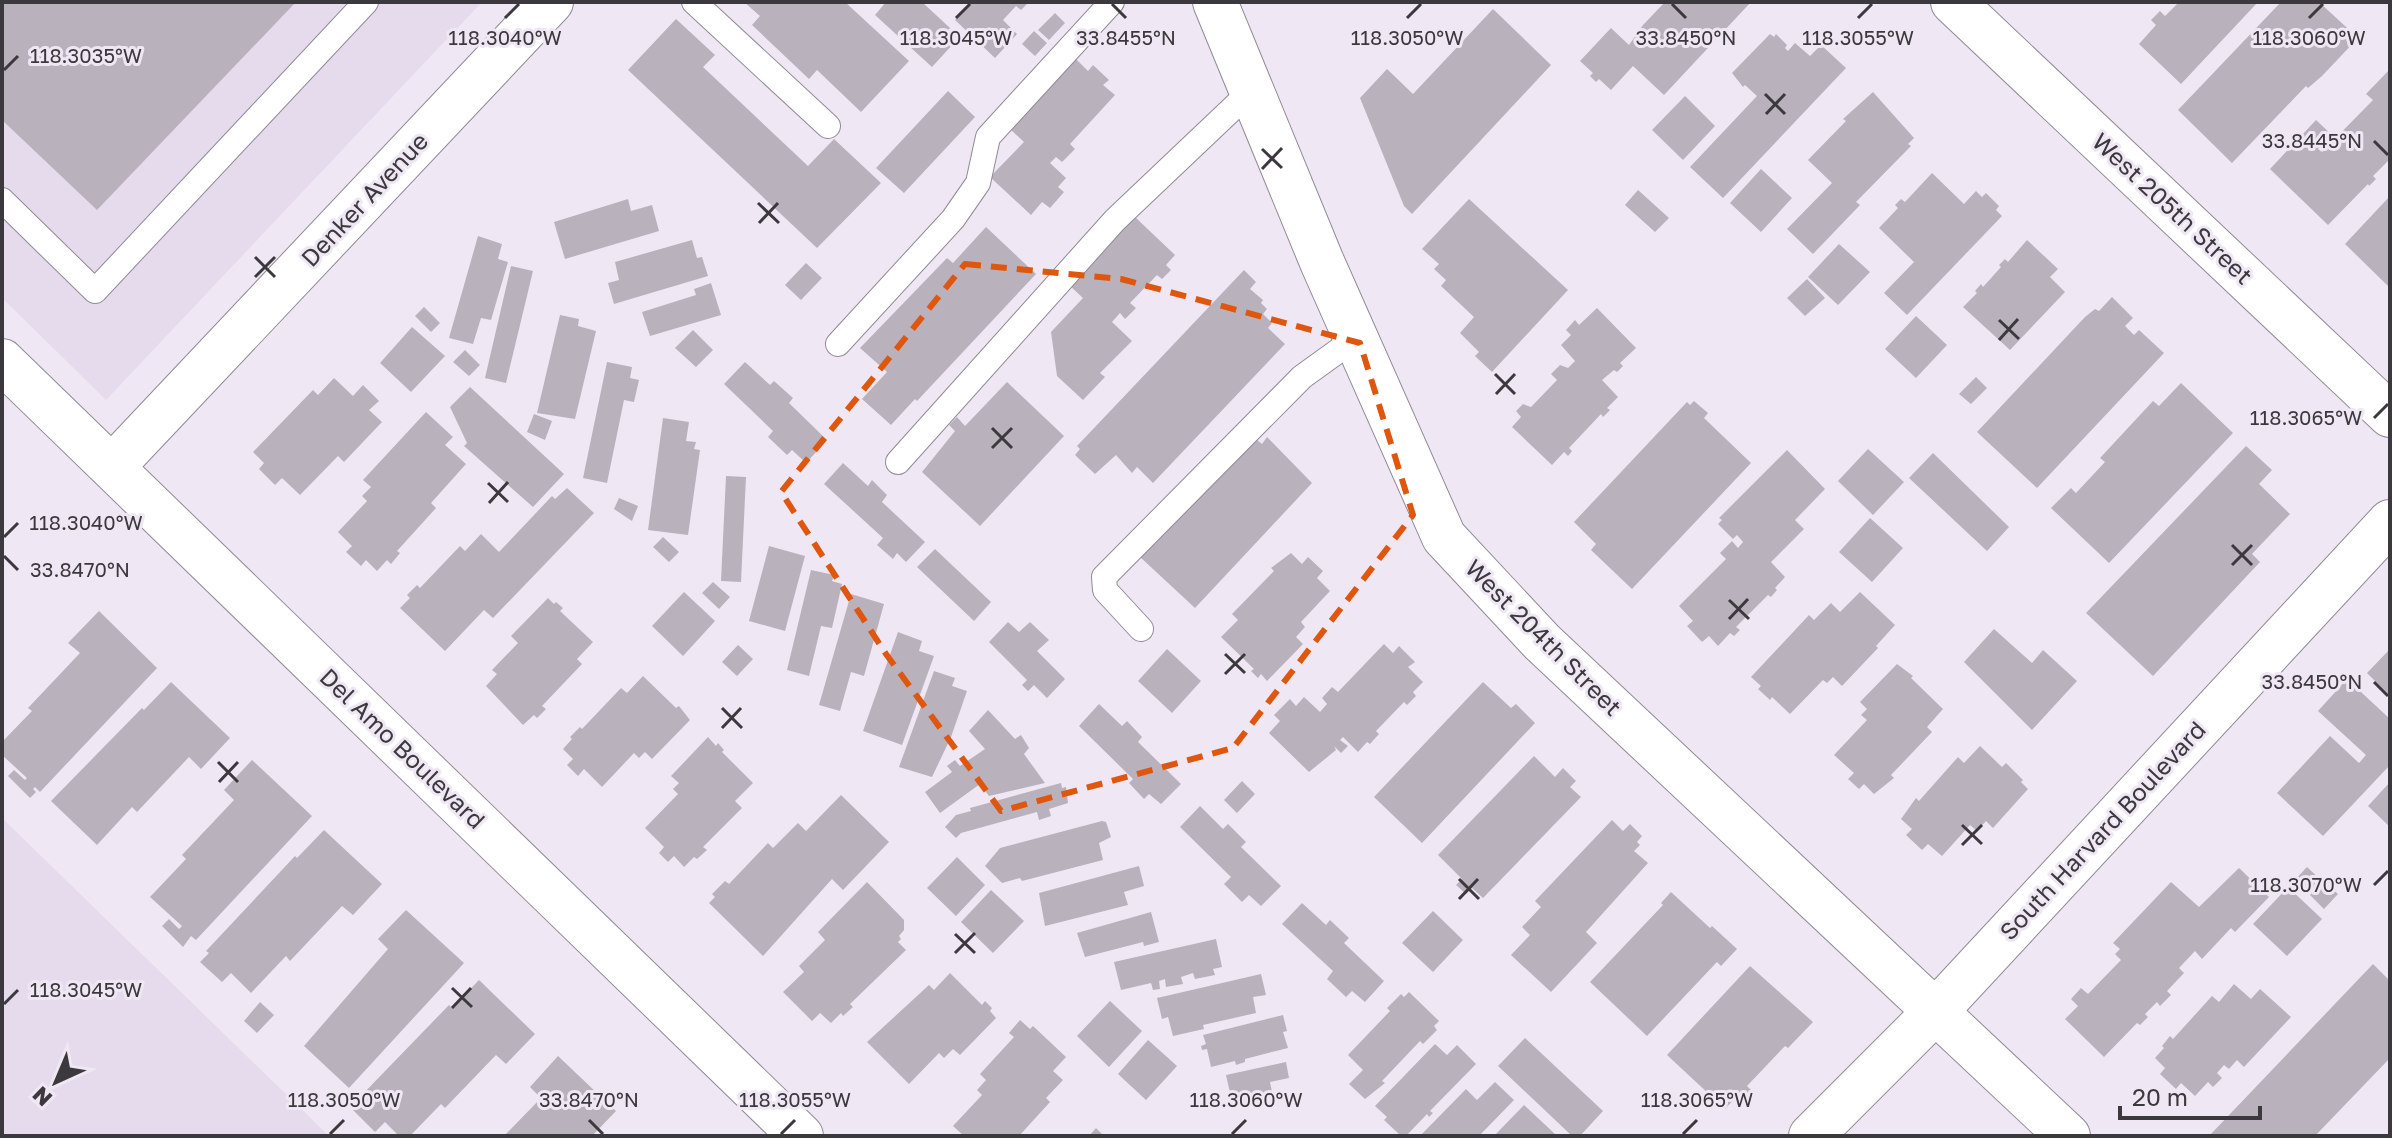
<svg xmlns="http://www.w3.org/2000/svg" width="2392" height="1138" font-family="'Golos Text',sans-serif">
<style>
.built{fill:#e6dbed}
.building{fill:#b9b2bd}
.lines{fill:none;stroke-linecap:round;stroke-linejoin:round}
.lane-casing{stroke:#918a95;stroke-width:26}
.street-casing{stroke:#918a95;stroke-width:46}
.lane{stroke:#fff;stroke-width:24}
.street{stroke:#fff;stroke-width:44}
.marked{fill:none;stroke:#df570e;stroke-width:6;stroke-dasharray:16 10;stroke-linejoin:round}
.ticks{fill:none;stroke:#3c393e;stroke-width:3}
.labels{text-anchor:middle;stroke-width:6;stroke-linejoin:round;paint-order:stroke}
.street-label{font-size:24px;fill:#3c393e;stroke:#efe8f4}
.ticks-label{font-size:20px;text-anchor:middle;fill:#3c393e;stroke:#efe8f4;stroke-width:6;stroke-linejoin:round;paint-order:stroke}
</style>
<rect width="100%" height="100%" fill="#efe8f4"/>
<path class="built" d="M2,2H482L106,400L2,298Z
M2,818L329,1136H2Z"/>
<path class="building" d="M2,2H296L97,210L2,120Z
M744,2H845L909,61L861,112L817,70L809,79L752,25L760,16Z
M886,2H922L950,28L945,34L955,42L932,67L875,15Z
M969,2H1029L1021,10L1016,6L1003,20L1017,34L995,58L955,20L970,4Z
M1665,2H1751L1664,95L1633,66L1611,90L1599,79L1596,82L1590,76L1593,73L1580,61L1611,28L1629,45L1643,25Z
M2179,2H2258L2181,84L2139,44L2156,25L2151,20L2160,11L2165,16Z
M2281,2H2319L2358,38L2322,76L2308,88L2306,86L2232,163L2178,110Z
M1493,9L1551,65L1412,214L1404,206L1360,98L1387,69L1413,94Z
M1055,13L1065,23L1049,40L1038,30Z
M676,19L715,55L703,67L808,166L834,139L881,183L817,248L628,70Z
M1034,31L1047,43L1035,56L1022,44Z
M1770,34L1774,37L1776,34L1787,45L1785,48L1788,51L1795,43L1810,56L1821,45L1846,68L1723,198L1690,167L1757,96L1745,85L1743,87L1732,73Z
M1074,57L1088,71L1093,65L1109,80L1103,85L1115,95L1070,144L1075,149L1062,162L1056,157L1050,163L1066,178L1058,187L1064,192L1050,208L1042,202L1031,215L990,177L1024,142L1008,127Z
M2390,69V159L2373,176L2376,179L2369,186L2368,184L2328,225L2270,169L2316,120L2332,135L2318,149L2322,152L2373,100L2366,94Z
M948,91L975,117L904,193L876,168Z
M1873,92L1914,138L1908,144L1911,146L1856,202L1860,205L1813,254L1787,229L1832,183L1808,160L1846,121L1843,119Z
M1685,96L1715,126L1683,160L1652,130Z
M1761,169L1792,198L1761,232L1730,203Z
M1932,173L1964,204L1976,191L1982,197L1986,193L1999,206L1996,210L2002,216L1907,315L1884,293L1914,262L1879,228L1898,208L1895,205L1901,199L1905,202Z
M1638,190L1669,218L1655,232L1625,205Z
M2390,196V285L2389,287L2345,244Z
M628,199L631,211L652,205L659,231L565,259L554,222Z
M1469,199L1568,290L1492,372L1475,356L1479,352L1460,333L1474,317L1441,286L1446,280L1434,269L1439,264L1422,249Z
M1135,217L1175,255L1166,265L1171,270L1162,279L1157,275L1130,303L1136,308L1125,319L1120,313L1112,322L1132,341L1100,373L1105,377L1083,400L1057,376L1051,332L1083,298L1070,286L1116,236L1114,233Z
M986,227L1036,274L917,401L915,399L891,425L862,399L887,372L860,348L947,258L953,263Z
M478,236L502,244L498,259L508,262L491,320L481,318L473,344L449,338Z
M692,240L697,258L702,257L708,276L614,304L608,283L619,280L615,262Z
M2027,240L2058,269L2050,277L2065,292L2010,350L1963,307L1977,293L1975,291L1981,284L1983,287L2001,267L1999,265L2005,259L2008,262Z
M1839,244L1870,272L1838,305L1808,277Z
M806,263L822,278L801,300L785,285Z
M511,266L533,271L506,383L485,378Z
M1244,270L1256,282L1250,289L1263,300L1261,303L1267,309L1263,314L1272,323L1268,328L1285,344L1153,483L1137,467L1132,473L1116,455L1095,474L1075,455L1080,449L1077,446Z
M1807,279L1825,298L1805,316L1787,298Z
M711,283L721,315L650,336L642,312L696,295L694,289Z
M2112,297L2133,318L2125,326L2134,335L2139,330L2164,353L2037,488L1977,432L2085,317L2095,309L2099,311Z
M424,307L440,323L431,332L415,316Z
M1597,308L1636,348L1620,363L1623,366L1617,372L1614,370L1602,380L1618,397L1607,408L1610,410L1603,417L1601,414L1569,448L1572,451L1568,456L1564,452L1552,465L1512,427L1521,417L1516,411L1523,404L1531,407L1557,380L1551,374L1560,365L1568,368L1575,361L1561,345L1571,335L1566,330L1575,320L1579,325Z
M560,315L579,319L578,326L596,331L575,419L537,413Z
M1916,316L1947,345L1916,378L1885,349Z
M412,327L445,356L411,392L380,363Z
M693,330L713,350L696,367L675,348Z
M465,350L480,365L469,376L453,362Z
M607,362L632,367L630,378L639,380L634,402L624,400L607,483L583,478Z
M745,362L770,385L774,381L793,398L789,403L827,440L806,463L792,450L787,455L768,437L773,431L724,384Z
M1976,377L1987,388L1971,404L1959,394Z
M334,378L353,396L363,385L379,401L369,410L382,422L344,462L338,456L300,495L282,478L275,485L259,469L264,463L253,452L313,390L318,395Z
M1007,382L1064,436L980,526L922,472L955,431L949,425L957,417L965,426Z
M2181,383L2233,433L2109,563L2051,508L2071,488L2076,493L2105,462L2100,458L2153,401L2159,406Z
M470,387L564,474L533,507L464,446L467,443L450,407Z
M1694,401L1708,413L1704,418L1751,463L1632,589L1591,550L1596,544L1574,522L1687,402L1690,405Z
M426,412L453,437L445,445L466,464L431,503L436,508L397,551L400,553L391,564L387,560L377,571L366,560L361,566L346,552L352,546L338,532L367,501L362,496L371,487L363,480Z
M534,414L552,421L545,440L527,432Z
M663,418L689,422L686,441L696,442L694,449L700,450L688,535L648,530Z
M1252,436L1262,444L1267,437L1312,483L1195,608L1139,556Z
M2246,446L2272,470L2259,484L2290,514L2252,554L2260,562L2153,676L2086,613Z
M1868,449L1904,482L1873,515L1838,481Z
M1787,450L1825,489L1795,520L1804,529L1771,562L1785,577L1775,588L1777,590L1771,597L1768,595L1736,627L1740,630L1734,636L1730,633L1718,646L1709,636L1702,642L1687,626L1693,621L1679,606L1726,559L1720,553L1732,541L1738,548L1743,542L1737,535L1733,539L1718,524L1722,520L1719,518Z
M1933,453L2009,527L1987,551L1909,478Z
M843,463L868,486L872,480L887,495L882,502L925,542L906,562L897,553L893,559L877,545L883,538L824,484Z
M726,476L746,477L741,582L721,581Z
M567,488L594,513L493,618L484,610L445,651L400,608L410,598L407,595L417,585L420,588L460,546L465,551L481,534L499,552L552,496L555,499Z
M619,498L638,506L632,521L614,509Z
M1870,518L1903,548L1872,582L1839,552Z
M663,537L679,552L669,562L653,547Z
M769,546L805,556L785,631L749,621Z
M935,549L991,602L974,621L917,567Z
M1291,553L1302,564L1308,557L1323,571L1317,578L1330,591L1301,622L1305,627L1296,637L1303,644L1267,681L1261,674L1258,678L1251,671L1254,669L1221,637L1238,620L1232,614L1274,571L1271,568Z
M811,570L834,575L832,581L842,584L832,628L821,626L809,676L787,670Z
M713,582L730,597L719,609L702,593Z
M684,592L715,621L683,656L652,626Z
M1860,592L1895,625L1876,646L1878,648L1842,686L1833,677L1827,683L1823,680L1790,714L1772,697L1770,700L1758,689L1761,686L1751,677L1809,615L1814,620L1831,603L1840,612Z
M851,594L884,604L864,676L851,672L840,711L819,705Z
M548,598L554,604L556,602L563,608L560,611L593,642L577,659L582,664L542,706L546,709L537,718L534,715L523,725L486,686L497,674L492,670L518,643L511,636Z
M99,611L157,668L40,792L35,787L33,789L36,792L30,798L8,776L14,770L25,780L27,778L2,755V742L32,711L28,708L80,653L68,643Z
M1008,622L1019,632L1030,622L1049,640L1037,651L1065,679L1047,698L1034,685L1028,691L1022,685L1027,680L989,642Z
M1994,629L2032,663L2043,650L2077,681L2032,730L1964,662Z
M898,632L922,641L919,651L934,656L902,745L863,731Z
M1384,644L1393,653L1399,646L1415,662L1408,667L1423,682L1413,692L1416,696L1407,705L1404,702L1376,731L1379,734L1370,744L1367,742L1358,752L1343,737L1340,740L1348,746L1341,753L1334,746L1336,750L1309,772L1269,733L1280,721L1274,715L1290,699L1296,706L1304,697L1320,712L1327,704L1322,698L1332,687L1338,692Z
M738,645L753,659L737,676L722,662Z
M1167,649L1201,681L1172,713L1138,681Z
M2390,649V696L2367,673Z
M1897,664L1913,676L1911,678L1943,709L1927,727L1932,732L1891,775L1894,778L1874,794L1864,784L1859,789L1848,779L1854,773L1834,755L1867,720L1861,715L1867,709L1860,702Z
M934,671L955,678L952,686L967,691L951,737L932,777L899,767Z
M643,676L676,708L679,706L690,720L652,759L645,752L639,758L634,753L602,787L584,769L578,776L567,765L573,759L563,749L572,739L570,737L580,727L582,729L621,688L627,693Z
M2347,679L2390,719V765L2323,836L2277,793L2330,736L2359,763L2366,755L2318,711Z
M171,682L230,738L201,769L189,757L137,812L132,807L97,845L51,801L142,708L144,710Z
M1483,682L1511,708L1516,704L1535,723L1422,843L1374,797Z
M1099,704L1122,726L1127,721L1142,737L1138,742L1181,784L1161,804L1149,794L1144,799L1129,783L1133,779L1079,726Z
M988,710L1015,739L1021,735L1029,748L1024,754L1045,783L989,796L980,784L940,813L925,792L952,772L947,766L955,760L960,766L985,749L969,731Z
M708,737L716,746L718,743L724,750L722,752L753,783L735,801L742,808L703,847L707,850L697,859L694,857L684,867L674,856L668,862L659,853L664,847L645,828L678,794L673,789L679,783L671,776Z
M1980,746L2002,767L2006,763L2023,780L2021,782L2028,789L1993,828L1986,821L1977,831L1970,825L1942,856L1928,844L1922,850L1906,835L1912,829L1901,819L1916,798L1919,801L1958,757L1964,763Z
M1534,756L1555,777L1563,768L1576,781L1570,787L1581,797L1483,898L1472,888L1466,894L1456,885L1462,879L1438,855Z
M252,760L312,816L196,940L191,936L183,947L162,926L169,919L179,929L182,926L150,897L186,859L182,855L234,800L224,790Z
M1242,781L1255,794L1237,813L1224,800Z
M2390,782V827L2368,806Z
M1061,783L1062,788L1066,787L1068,803L1049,809L1051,816L1039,820L1037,812L961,833L956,838L945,827L956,815L971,811L970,808Z
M841,795L889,842L843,890L832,879L763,956L709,903L715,897L712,894L725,881L729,884L768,843L773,848L798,823L806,831Z
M1200,806L1223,829L1228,824L1246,842L1241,847L1281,886L1261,906L1249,895L1242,902L1224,884L1231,877L1180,827Z
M1612,820L1623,831L1630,824L1642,836L1637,842L1640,845L1634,851L1648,863L1586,932L1597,943L1551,992L1511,955L1530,935L1522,927L1541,907L1535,901Z
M1102,821L1106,822L1111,837L1099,843L1103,860L1022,881L1020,878L1002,883L985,866L1000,848Z
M324,830L382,884L353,915L342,906L290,961L286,956L251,993L231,973L222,982L200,962L209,953L206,951L295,856L297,858Z
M957,857L985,885L956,916L927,888Z
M1139,866L1144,886L1124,892L1128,905L1045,926L1039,893Z
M2307,867L2321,880L2308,893L2294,881Z
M2239,868L2269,897L2235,932L2231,928L2202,959L2195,951L2179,968L2184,973L2167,991L2171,995L2160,1006L2157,1002L2145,1014L2148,1017L2140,1025L2137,1023L2104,1057L2065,1019L2078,1006L2071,999L2081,988L2088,994L2121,960L2115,954L2120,949L2113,943L2171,882L2199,907Z
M2324,881L2338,894L2324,909L2310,895Z
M867,882L904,920V930L899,936L901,939L898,942L906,950L850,1004L853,1007L843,1016L841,1013L831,1023L820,1013L812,1021L783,992L804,972L799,966L825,940L818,932Z
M2288,887L2322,919L2287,956L2253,924Z
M991,890L1024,921L993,953L961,922Z
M1671,892L1710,928L1712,926L1737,949L1721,966L1717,962L1647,1036L1590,982L1663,905L1661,903Z
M1302,903L1326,925L1330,920L1349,938L1344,943L1384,981L1365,1002L1352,991L1346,997L1327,979L1333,971L1282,924Z
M406,910L464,963L349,1088L304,1046L388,949L378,939Z
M1433,911L1463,940L1433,972L1402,943Z
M1151,912L1159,942L1144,946L1143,942L1085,957L1077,933Z
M1216,939L1222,967L1213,969L1215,975L1195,979L1193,973L1181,977L1183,984L1166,987L1165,979L1159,981L1160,989L1153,990L1151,983L1121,990L1114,962Z
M2373,964L2390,981V1058L2315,1136H2209Z
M1750,966L1813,1022L1788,1048L1785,1046L1747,1086L1752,1091L1744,1099L1739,1094L1725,1109L1667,1055Z
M950,973L982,1005L985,1001L992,1008L990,1011L996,1018L960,1055L953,1049L944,1058L939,1053L909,1084L867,1042L929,985L934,990Z
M1261,974L1266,995L1253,997L1256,1013L1203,1025L1204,1029L1173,1036L1168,1017L1162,1019L1157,998Z
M479,980L535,1034L506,1064L496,1055L445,1108L441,1104L410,1136H399L385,1122L375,1132L353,1110L362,1101L359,1098L449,1005L452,1008Z
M2234,984L2251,999L2260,989L2291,1017L2244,1067L2237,1060L2229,1069L2224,1065L2217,1073L2222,1078L2213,1087L2208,1082L2195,1096L2181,1083L2176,1089L2160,1074L2165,1068L2155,1058L2164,1048L2162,1046L2170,1036L2173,1039L2212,996L2219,1002Z
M1409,992L1439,1021L1434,1026L1437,1030L1423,1044L1420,1041L1382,1081L1385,1083L1365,1099L1349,1084L1363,1070L1348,1055L1390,1011L1387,1008L1401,994L1404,997Z
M1110,1001L1142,1031L1109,1067L1077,1036Z
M260,1002L274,1015L257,1033L244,1021Z
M1283,1015L1287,1031L1283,1032L1288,1048L1245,1059V1062L1236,1065L1235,1061L1211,1067L1207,1049L1202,1050L1201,1046L1206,1044L1203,1035Z
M1020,1020L1030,1029L1033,1026L1066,1057L1053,1071L1063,1080L1046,1098L1050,1102L1019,1136H964L953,1126L982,1095L977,1090L986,1080L980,1074L1014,1037L1009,1033Z
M1525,1038L1603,1111L1580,1136H1572L1498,1066Z
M1148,1040L1177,1066L1146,1100L1118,1074Z
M1435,1044L1447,1055L1457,1045L1476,1064L1430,1111L1433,1113L1429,1117L1427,1114L1406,1136H1401L1384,1120L1387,1117L1375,1106Z
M558,1056L616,1111L592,1136H504L541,1098L530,1087Z
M1286,1062L1289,1078L1270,1082L1273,1097L1233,1106L1226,1075Z
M1495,1082L1514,1100L1479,1136H1420L1466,1089L1477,1100Z
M1524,1105L1555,1134L1553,1136H1494Z
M1096,1128L1104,1136H1089Z"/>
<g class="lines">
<defs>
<path id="lane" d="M694,2L828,126
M2,200L95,291L366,2
M838,344L953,219L978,183L988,137L1112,2
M898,462L1115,220L1251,91
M1141,629L1105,590L1104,577L1302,377L1356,338"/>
<path id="street" d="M1215,2L1322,262L1444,537L1542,642L2068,1136
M1953,2L2390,415
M2,361L801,1136
M112,467L551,2
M1811,1136L1935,1012L2390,522"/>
</defs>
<use href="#lane" class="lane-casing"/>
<use href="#street" class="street-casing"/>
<use href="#lane" class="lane"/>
<use href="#street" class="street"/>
</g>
<path class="marked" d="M965,264L1121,279L1360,343L1413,515L1233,748L1001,811L886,654L781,492Z"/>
<path class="ticks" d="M1112,4L1126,18M1672,4L1686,18M505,18L519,4M956,18L970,4M1407,18L1421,4M1858,18L1872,4M2309,18L2323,4M4,70L18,56M1765,94L1785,114M1766,114L1785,94M2374,141L2388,155M1262,149L1282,168M1262,169L1282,148M758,203L779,223M759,223L778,203M255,257L275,277M255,277L275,257M1999,320L2019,339M1999,340L2018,319M1495,374L1515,394M1496,394L1515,374M2374,418L2388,404M992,428L1012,448M992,448L1012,428M488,483L508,502M489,503L508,482M4,537L18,523M2232,545L2252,565M4,556L18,570M2232,565L2252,545M1729,600L1749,619M1729,619L1748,599M1225,654L1245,673M1225,674L1245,654M2374,682L2388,696M722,708L742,728M722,728L741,708M218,762L238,782M219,782L238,762M1962,825L1982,844M1962,845L1982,825M1459,879L1479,899M2374,885L2388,871M1459,899L1478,879M955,934L975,953M955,953L975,933M452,988L472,1007M4,1004L18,990M452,1008L471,988M589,1120L603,1134M330,1134L344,1120M781,1134L795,1120M1232,1134L1246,1120M1683,1134L1697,1120"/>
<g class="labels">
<g class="street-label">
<text transform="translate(365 200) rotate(-47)" y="8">Denker Avenue</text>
<text transform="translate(2172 209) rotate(43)" y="8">West 205th Street</text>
<text transform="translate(1543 638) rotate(45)" y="8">West 204th Street</text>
<text transform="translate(402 749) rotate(44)" y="8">Del Amo Boulevard</text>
<text transform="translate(2103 831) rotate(-47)" y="8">South Harvard Boulevard</text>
</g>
</g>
<g class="ticks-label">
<text x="1126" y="45">33.8455°N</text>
<text x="1686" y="45">33.8450°N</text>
<text x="956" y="45">118.3045°W</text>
<text x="1407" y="45">118.3050°W</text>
<text x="505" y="45">118.3040°W</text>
<text x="1858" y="45">118.3055°W</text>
<text x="2309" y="45">118.3060°W</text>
<text x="86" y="63">118.3035°W</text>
<text x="2312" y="148">33.8445°N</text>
<text x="2306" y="425">118.3065°W</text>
<text x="86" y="530">118.3040°W</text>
<text x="80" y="577">33.8470°N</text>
<text x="2312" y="689">33.8450°N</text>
<text x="2306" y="892">118.3070°W</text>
<text x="86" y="997">118.3045°W</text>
<text x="344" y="1107">118.3050°W</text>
<text x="795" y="1107">118.3055°W</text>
<text x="1246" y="1107">118.3060°W</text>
<text x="1697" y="1107">118.3065°W</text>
<text x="589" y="1107">33.8470°N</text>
</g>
<rect width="2392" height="1138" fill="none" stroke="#3c393e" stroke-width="8"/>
<g transform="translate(56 1082) rotate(224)" stroke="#efe8f4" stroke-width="6" paint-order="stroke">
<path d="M0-6L14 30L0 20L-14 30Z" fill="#3c393e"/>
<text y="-12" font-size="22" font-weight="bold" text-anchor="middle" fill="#3c393e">N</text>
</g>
<path d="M2120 1106v12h140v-12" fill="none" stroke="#3c393e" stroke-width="4"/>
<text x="2132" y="1106" font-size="24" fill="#3c393e" stroke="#efe8f4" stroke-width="6" paint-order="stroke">20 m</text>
</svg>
